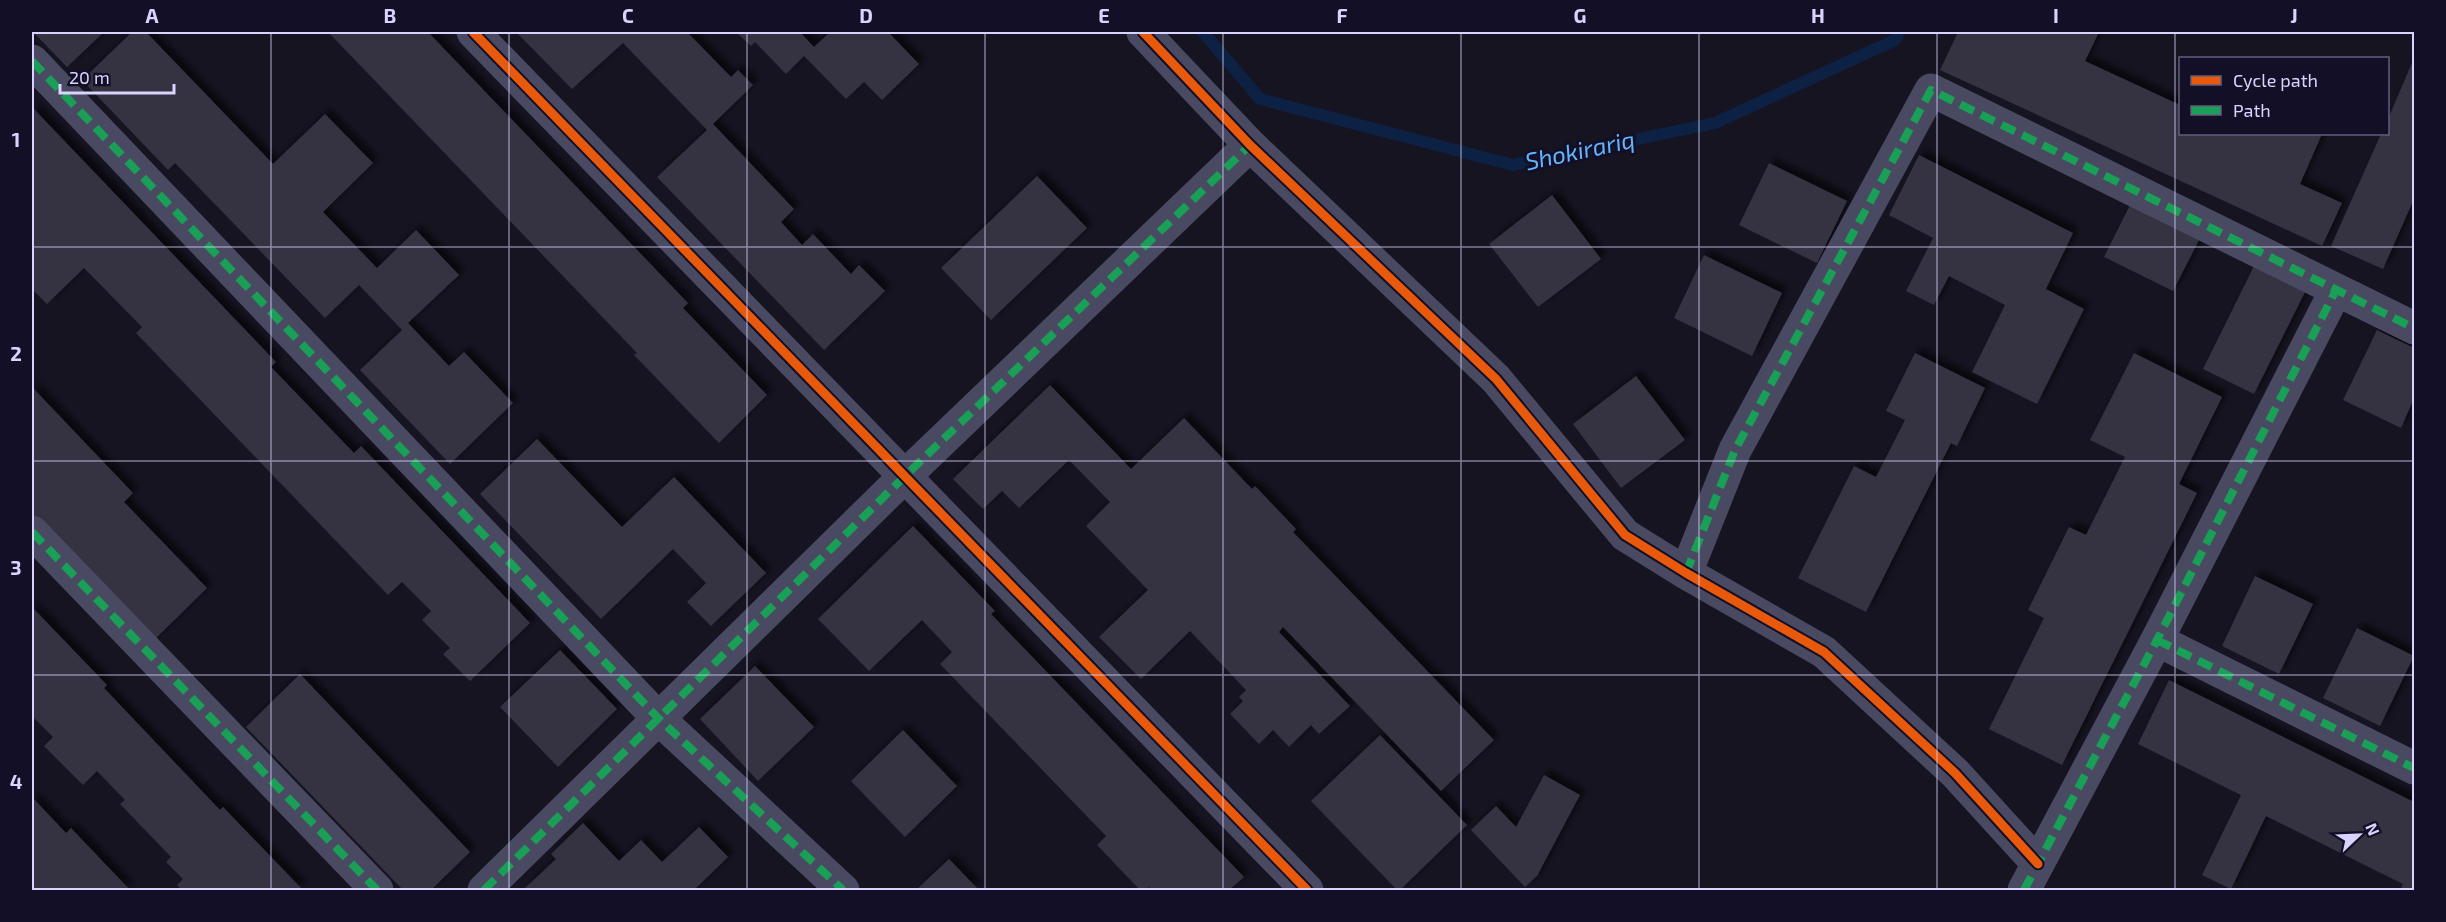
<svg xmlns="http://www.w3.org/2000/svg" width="2446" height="922" font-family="'Exo 2',sans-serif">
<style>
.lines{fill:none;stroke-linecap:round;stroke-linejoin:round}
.stream{stroke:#0d2144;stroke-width:12}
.building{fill:#343243;filter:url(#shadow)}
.minor{stroke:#4a4962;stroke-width:33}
.quiet{stroke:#1a9f57;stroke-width:8;stroke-dasharray:15 8;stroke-linecap:butt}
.cycleway-casing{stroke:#130f26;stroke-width:13}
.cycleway{stroke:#e8590c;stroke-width:9}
.grid{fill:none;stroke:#d9d4ff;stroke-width:1.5;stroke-opacity:0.55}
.labels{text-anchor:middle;stroke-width:6;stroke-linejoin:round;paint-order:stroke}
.water-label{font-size:24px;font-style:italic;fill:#62b6ff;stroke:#130f26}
.neatline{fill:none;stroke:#d9d4ff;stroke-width:2}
.grid-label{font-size:20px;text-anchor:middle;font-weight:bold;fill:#d9d4ff}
</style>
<defs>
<filter id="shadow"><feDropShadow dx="5.5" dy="-5.5" stdDeviation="3" flood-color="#0009"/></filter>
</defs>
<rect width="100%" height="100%" fill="#161421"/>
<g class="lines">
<path class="stream" d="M1203,32L1260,99L1513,165L1715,123L1895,40L1899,32"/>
</g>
<path class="building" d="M33,32H104L67,67Z
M132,32H146L273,164L325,114L373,163L323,212L377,268L416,230L459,275L408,323L449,366L464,352L513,403L450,464L360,370L402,330L359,285L325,318L175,163L168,170L82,80Z
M328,32H428L688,303L683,308L767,395L719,443L634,355L637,353Z
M516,32H687L731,77L738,70L753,85L713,124L794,209L781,222L802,245L813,234L851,274L859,265L885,291L824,350L657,177L707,130L623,43L572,89Z
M736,32H800L814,47L830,32H888L919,64L882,100L864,82L846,99L804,56L786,74L755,42L751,46Z
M1958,32H2099L2085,61L2180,105V134H2322L2300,184L2342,203L2322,246L1940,70Z
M2414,58V199L2383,269L2331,246L2381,134H2388V119Z
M32,107L276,362L271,367L354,453L361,446L530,623L470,681L443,654L450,648L422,620L431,611L402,582L388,595L136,333L142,327L84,268L47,304L32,289Z
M1919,155L2073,233L2046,289L2084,309L2037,404L1972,372L2005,305L1949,276L1934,305L1906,291L1933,238L1889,215Z
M1769,163L1847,201L1817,263L1739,225Z
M1037,176L1087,228L991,320L941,268Z
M1552,195L1601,259L1538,307L1489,244Z
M2132,201L2201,236L2173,291L2104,257Z
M1704,255L1782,293L1752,356L1674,318Z
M2255,264L2306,290L2254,394L2203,369Z
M2377,330L2414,348V398L2401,428L2343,400Z
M1915,353L1985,388L1957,446L1951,443L1866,612L1798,578L1854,466L1876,477L1905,420L1886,411Z
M2134,353L2222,397L2179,484L2197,493L2062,765L1989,729L2044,618L2028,610L2069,527L2086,535L2125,457L2090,440Z
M1636,376L1685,440L1621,488L1573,424Z
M1050,385L1131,469L1184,418L1252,489L1255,486L1296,529L1293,532L1494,740L1441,791L1283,627L1279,632L1350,706L1319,734L1311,725L1289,747L1273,730L1259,744L1230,714L1243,701L1239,697L1246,690L1190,631L1141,679L1099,637L1148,590L1086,526L1110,502L1069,460L1019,508L1002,491L983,509L953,479Z
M32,387L133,493L124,502L207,588L153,641L32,515Z
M537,439L622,527L674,477L766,573L711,626L687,602L706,583L673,549L601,619L480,494Z
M913,526L995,611L991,614L1244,877L1229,890H1152L1149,887L1146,890H1140L1097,845L1106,836L940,664L952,652L922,620L869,671L818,619Z
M2255,576L2313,604L2279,674L2222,646Z
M32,607L107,685L104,688L220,810L223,807L303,890H182L177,885L183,879L166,862L171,857L120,804L125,800L97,771L83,785L44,746L53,737L32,716Z
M2357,628L2414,656L2380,726L2323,698Z
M560,650L617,709L558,767L500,707Z
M755,666L814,727L758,781L700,719Z
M300,674L470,852L431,890H403L246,727Z
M2169,680L2414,802V890H2400L2403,884L2266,816L2231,889L2202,875L2241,795L2138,744Z
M903,730L957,786L905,837L851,781Z
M1380,735L1467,825L1400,890H1397L1311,801Z
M1544,775L1580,795L1537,876L1525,887L1471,830L1496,806L1516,827Z
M32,797L66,833L71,828L130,890H32Z
M583,823L619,861L641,840L662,862L699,827L728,857L694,890H523L556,859L551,854Z
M949,859L979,890H916Z"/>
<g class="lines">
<path class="minor" d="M473,32L1307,890
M1143,32L1250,145L1496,379L1625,535L1686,573L1824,652L1955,773L2038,864
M32,61L659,719L843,890
M32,532L377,890
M1686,573L1735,450L1931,90L2414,328
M2157,640L2414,768
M484,890L905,476L1250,145
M2024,890L2157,640L2336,290"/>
<path class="quiet" d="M32,61L659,719L843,890
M32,532L377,890
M1686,573L1735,450L1931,90L2414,328
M2157,640L2414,768
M484,890L905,476L1250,145
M2024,890L2157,640L2336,290"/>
<defs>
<path id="cycleway" d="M473,32L1307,890
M1143,32L1250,145L1496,379L1625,535L1686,573L1824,652L1955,773L2038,864"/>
</defs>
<use href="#cycleway" class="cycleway-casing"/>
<use href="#cycleway" class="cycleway"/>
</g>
<path class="grid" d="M271,32V890M509,32V890M747,32V890M985,32V890M1223,32V890M1461,32V890M1699,32V890M1937,32V890M2175,32V890M32,247H2414M32,461H2414M32,675H2414"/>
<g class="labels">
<g class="water-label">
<text transform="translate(1580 151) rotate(-12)" y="8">Shokirariq</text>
</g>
</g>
<rect width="2446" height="922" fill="none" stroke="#130f26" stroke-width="66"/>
<rect x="2179" y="57" width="210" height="78" fill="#130f26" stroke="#625e7d" stroke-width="1.5"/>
<rect x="2191" y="76" width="30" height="9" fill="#e8590c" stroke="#625e7d" stroke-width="1.5"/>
<text x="2233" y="87" font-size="18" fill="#d9d4ff">Cycle path</text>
<rect x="2191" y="106" width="30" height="9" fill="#1a9f57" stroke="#625e7d" stroke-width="1.5"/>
<text x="2233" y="117" font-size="18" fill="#d9d4ff">Path</text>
<g transform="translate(2359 835) rotate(67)" stroke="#130f26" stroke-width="4.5" paint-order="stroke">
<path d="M0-4.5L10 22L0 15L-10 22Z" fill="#d9d4ff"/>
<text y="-9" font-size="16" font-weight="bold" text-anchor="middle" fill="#d9d4ff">N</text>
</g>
<path d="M60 84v9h114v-9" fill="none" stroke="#d9d4ff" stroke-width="3"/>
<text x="69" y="84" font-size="18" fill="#d9d4ff" stroke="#130f26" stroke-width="4.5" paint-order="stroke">20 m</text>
<rect x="33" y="33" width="2380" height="856" class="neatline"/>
<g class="grid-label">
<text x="152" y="23">A</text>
<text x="390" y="23">B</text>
<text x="628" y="23">C</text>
<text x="866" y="23">D</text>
<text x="1104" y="23">E</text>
<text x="1342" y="23">F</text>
<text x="1580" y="23">G</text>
<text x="1818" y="23">H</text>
<text x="2056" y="23">I</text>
<text x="2294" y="23">J</text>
<text x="16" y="147">1</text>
<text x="16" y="361">2</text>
<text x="16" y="575">3</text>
<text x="16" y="789">4</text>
</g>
</svg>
